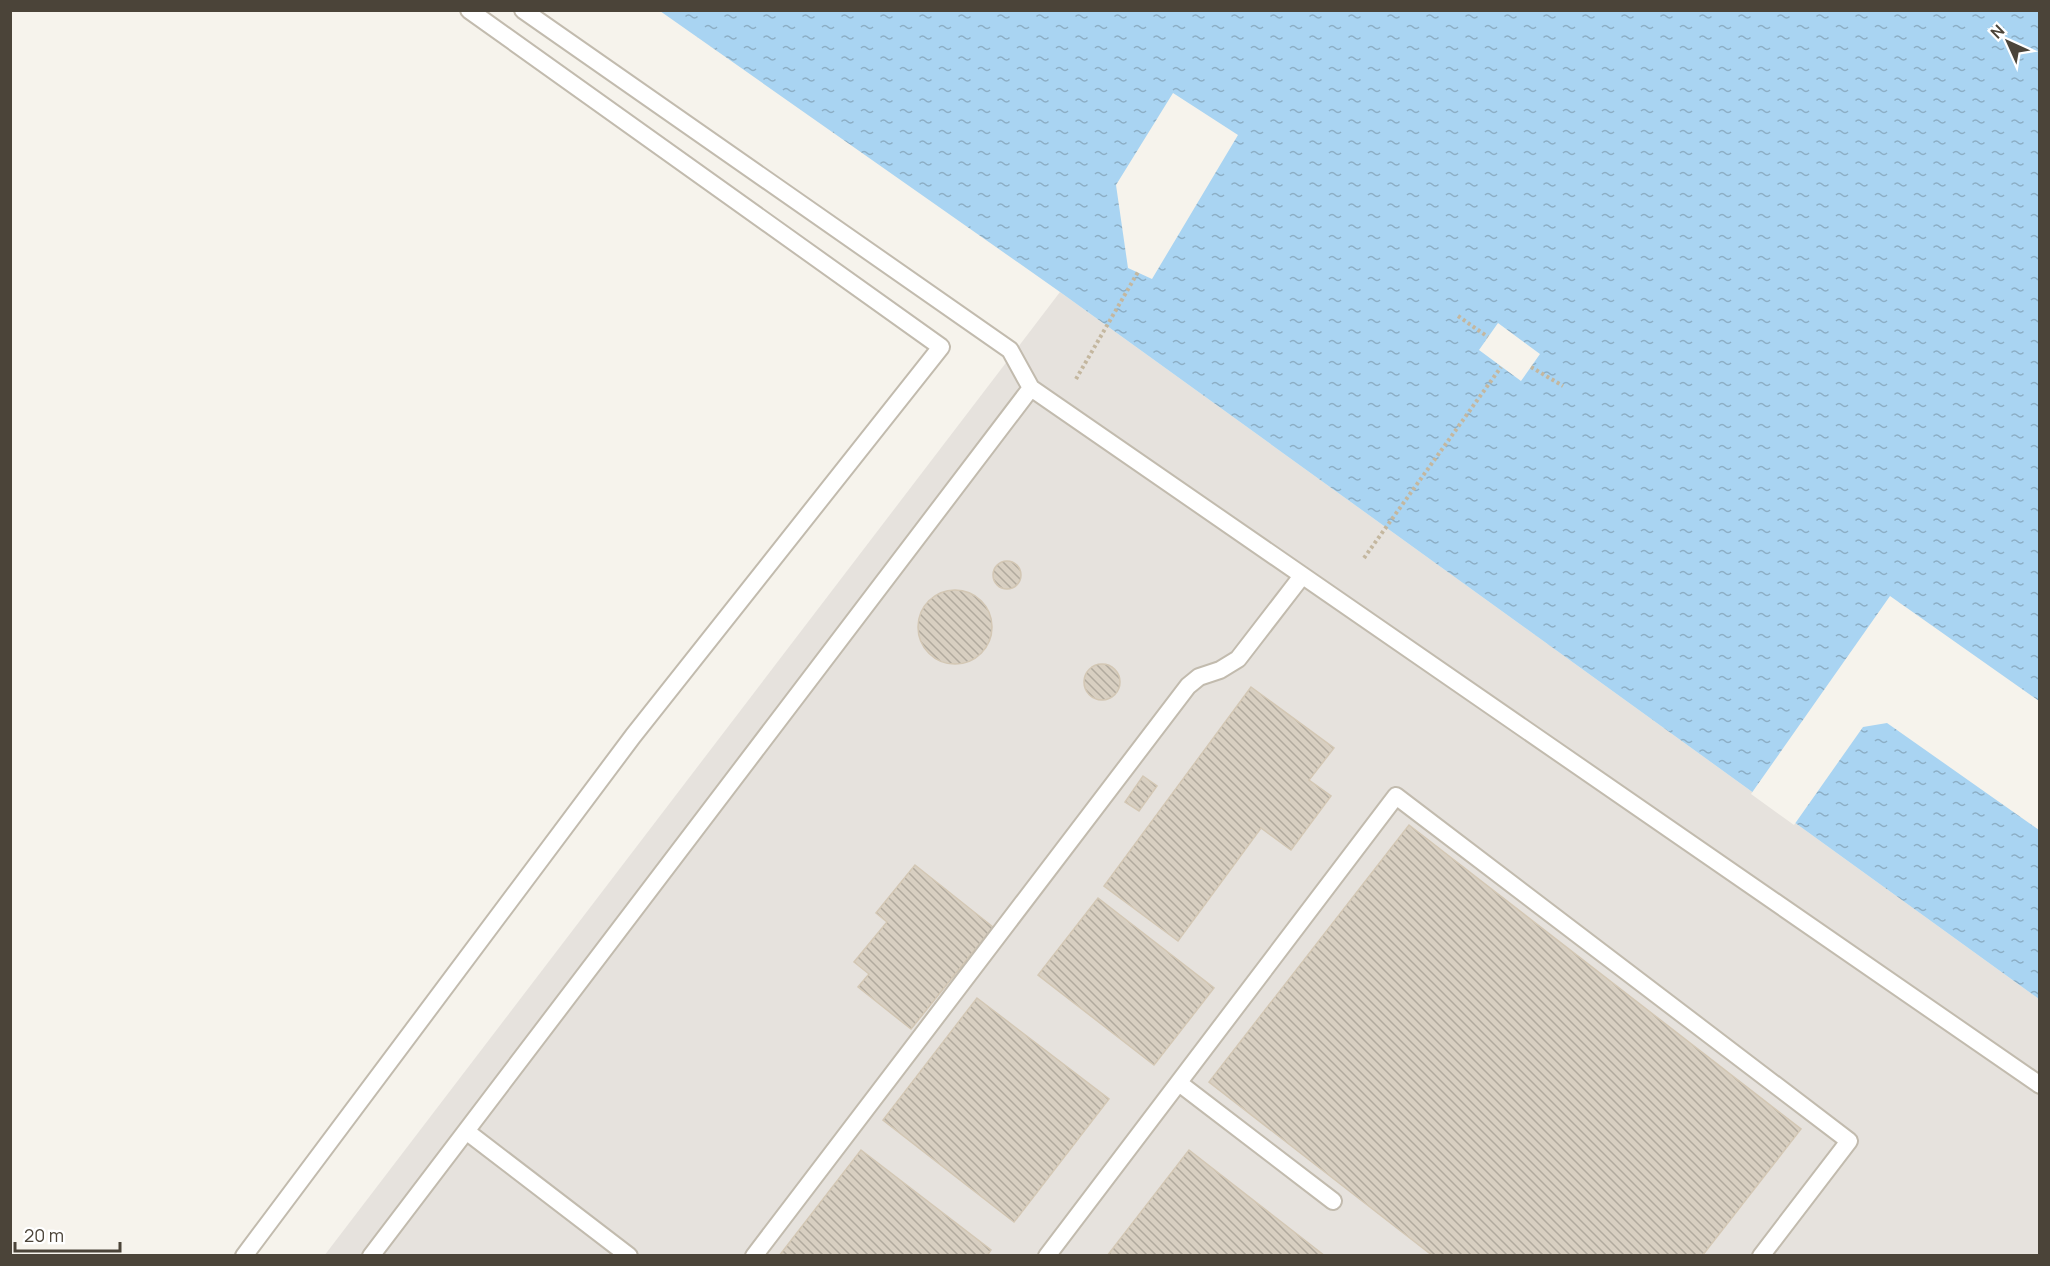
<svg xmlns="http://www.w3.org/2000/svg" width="2050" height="1266" font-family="Manrope,sans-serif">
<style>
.industrial{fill:#e6e2dd}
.water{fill:url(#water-ripples)}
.pier{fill:#f6f3ec}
.building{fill:url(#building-back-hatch);stroke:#d3c7b4;stroke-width:1.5}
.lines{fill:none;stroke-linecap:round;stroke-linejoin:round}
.lane-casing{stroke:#c2bbae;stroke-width:20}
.path{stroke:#c4b79f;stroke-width:4;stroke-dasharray:3 3;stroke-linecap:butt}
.lane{stroke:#fff;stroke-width:16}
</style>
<defs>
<pattern id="water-ripples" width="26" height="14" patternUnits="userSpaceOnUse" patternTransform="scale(1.5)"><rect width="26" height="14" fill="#a9d4f2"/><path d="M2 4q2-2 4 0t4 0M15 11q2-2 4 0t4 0" fill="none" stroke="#8caec5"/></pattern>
<pattern id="building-back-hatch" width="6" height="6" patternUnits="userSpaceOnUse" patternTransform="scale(1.5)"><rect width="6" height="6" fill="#d8cfc1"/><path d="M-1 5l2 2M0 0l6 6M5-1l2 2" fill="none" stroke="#b1aa9e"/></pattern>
</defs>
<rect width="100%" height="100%" fill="#f6f3ec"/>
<path class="industrial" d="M1060,292L2039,999V1255L324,1256Z"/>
<path class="water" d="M660,11H2039V999L1060,292Z"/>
<path class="pier" d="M1173,93L1238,135L1152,279L1128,268L1116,185Z
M1498,323L1540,354L1521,381L1479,350Z
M1890,596L2039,701V830L1887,723L1863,727L1794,825L1751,794Z"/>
<path class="building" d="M993 575a14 14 0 1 1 28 0a14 14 0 1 1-28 0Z
M918 627a37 37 0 1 1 74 0a37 37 0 1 1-74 0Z
M1084 682a18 18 0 1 1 36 0a18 18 0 1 1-36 0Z
M1251,687L1334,748L1309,780L1331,796L1291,850L1261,828L1178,941L1104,886Z
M1143,776L1157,786L1139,811L1125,802Z
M1409,825L1801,1129L1702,1256H1433L1209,1082Z
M915,865L993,927L911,1029L858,987L869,974L854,962L887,922L876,913Z
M1098,898L1214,988L1154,1065L1038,975Z
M977,998L1109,1099L1014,1222L883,1120Z
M861,1150L991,1250L987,1256H779Z
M1189,1150L1325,1256H1107Z"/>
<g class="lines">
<defs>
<path id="lane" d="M523,10L1010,350L1031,388L2040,1085
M1179,1083L1333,1201
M466,1131L629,1256
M244,1256L633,736L941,347L469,10
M371,1256L1031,388
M754,1256L1188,686L1199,677L1220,670L1238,659L1302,576
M1047,1256L1396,796L1849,1141L1761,1256"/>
</defs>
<use href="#lane" class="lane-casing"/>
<path class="path" d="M1458,316L1488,337
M1531,367L1563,386
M1076,379L1138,272
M1364,558L1501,367"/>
<use href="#lane" class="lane"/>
</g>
<rect width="2050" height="1266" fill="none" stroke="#4b4439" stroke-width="24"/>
<g transform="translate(2008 42) rotate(315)" stroke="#ffffff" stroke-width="4.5" paint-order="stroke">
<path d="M0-4.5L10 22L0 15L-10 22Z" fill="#4b4439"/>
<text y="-9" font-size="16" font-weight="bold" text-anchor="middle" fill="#4b4439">N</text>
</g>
<path d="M15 1242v9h105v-9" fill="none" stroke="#4b4439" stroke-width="3"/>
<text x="24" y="1242" font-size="18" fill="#4b4439" stroke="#ffffff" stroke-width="4.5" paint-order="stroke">20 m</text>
</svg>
